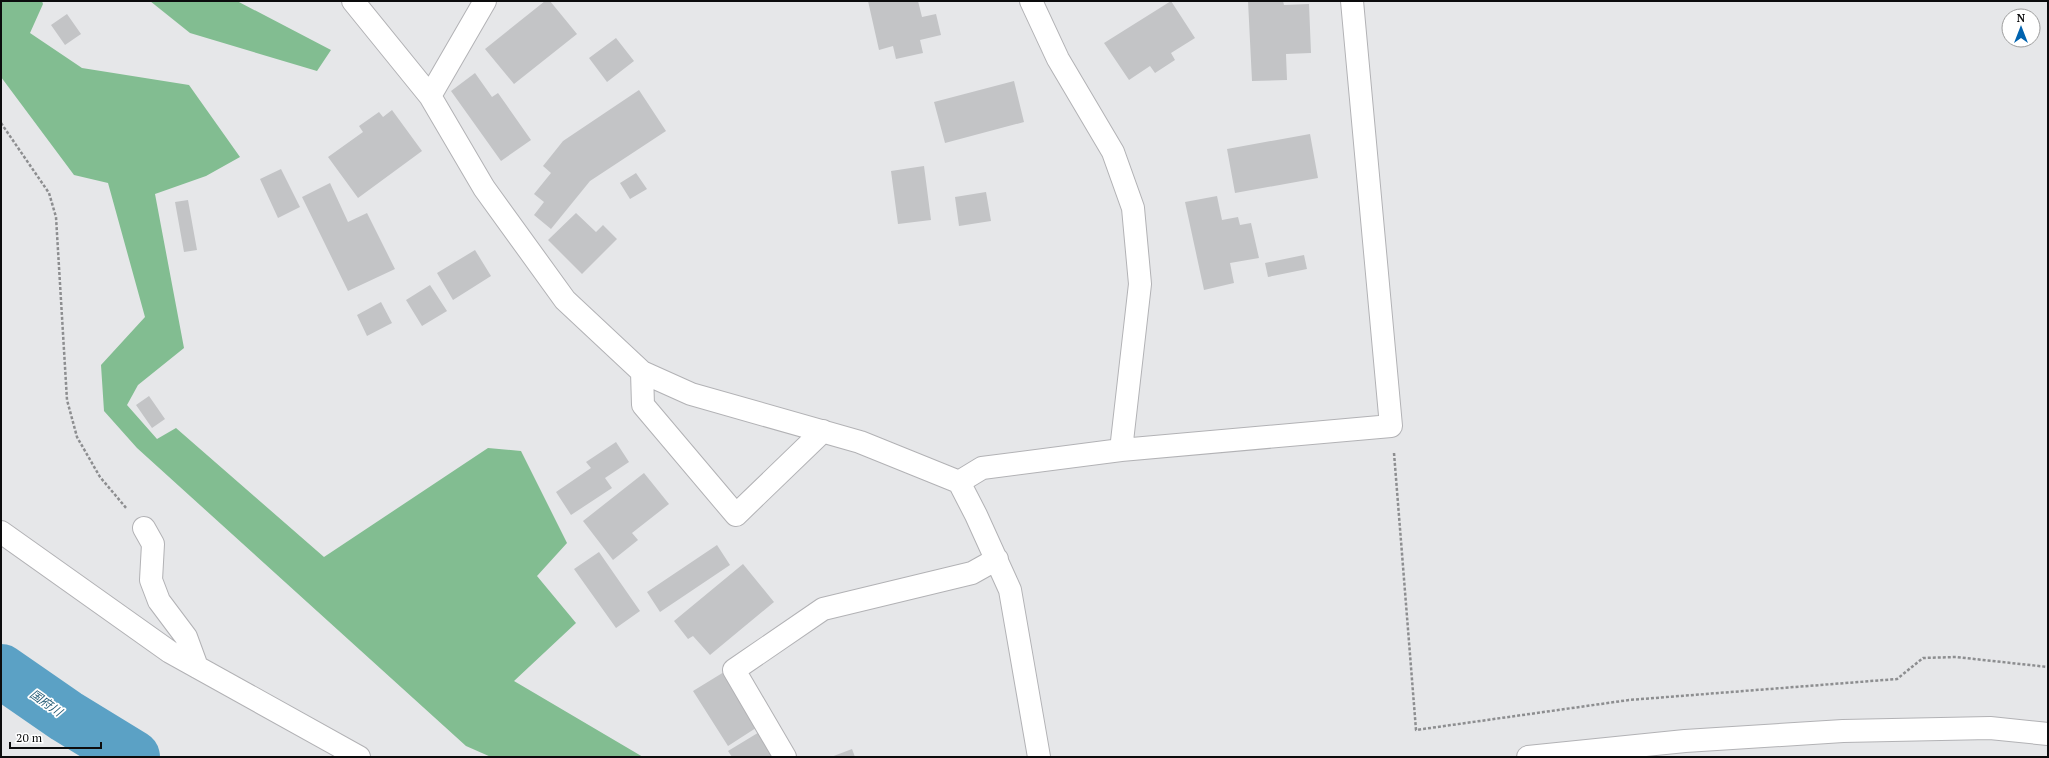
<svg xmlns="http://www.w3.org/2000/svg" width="2049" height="758" font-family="'PT Serif','Noto Sans JP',serif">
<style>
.forest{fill:#82bd91}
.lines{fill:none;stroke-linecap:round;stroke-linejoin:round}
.river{stroke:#5ba1c5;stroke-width:54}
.building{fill:#c3c4c6}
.minor-casing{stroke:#b2b2b5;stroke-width:24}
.path{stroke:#8d8e90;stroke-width:2.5;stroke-dasharray:3 2;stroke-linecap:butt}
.minor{stroke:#fff;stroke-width:22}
.labels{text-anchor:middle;stroke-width:3.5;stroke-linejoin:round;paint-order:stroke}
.water-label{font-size:12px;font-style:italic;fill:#275d77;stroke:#fff}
</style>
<rect width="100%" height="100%" fill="#e6e7e9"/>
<path class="forest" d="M1,1H42L43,4L30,33L82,68L189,85L240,157L206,176L155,194L184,348L138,385L127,405L157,439L176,428L324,557L488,448L521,451L567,543L537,576L576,623L514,681L643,757H491L466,746L137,448L104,411L101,365L145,317L108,183L74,175L1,77Z
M150,1H237L331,50L317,71L190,33Z"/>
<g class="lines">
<path class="river" d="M1,671L66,716L133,757"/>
</g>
<path class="building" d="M545,1H550L577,34L514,84L485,49Z
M868,1H918L922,17L936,14L941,35L920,40L923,53L896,59L893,46L879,50Z
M1171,1L1195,38L1171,53L1175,60L1155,73L1150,66L1129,80L1104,43Z
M1248,1H1283L1284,5L1309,4L1311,53L1286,54L1287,80L1252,81Z
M67,14L81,34L65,45L51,25Z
M616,38L634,61L607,82L589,58Z
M475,73L492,97L498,93L531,140L501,161L451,91Z
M1014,81L1024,122L945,143L934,102Z
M639,90L666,131L590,181L551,229L534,215L544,202L534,194L551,173L543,166L563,141Z
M392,110L422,151L358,198L328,157L363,132L359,126L379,112L383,117Z
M1310,134L1318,178L1235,193L1227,149Z
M924,166L931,220L898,224L891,171Z
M281,169L300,207L278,218L260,179Z
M636,173L647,189L630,199L620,183Z
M330,183L348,222L367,213L395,269L348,291L302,197Z
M986,192L991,221L959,226L955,197Z
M1217,196L1222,220L1238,217L1240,225L1251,223L1259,258L1230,263L1234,283L1204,290L1185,202Z
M188,200L197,250L184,252L175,202Z
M576,213L596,232L603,225L617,239L582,274L548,240Z
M475,250L491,276L453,300L437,273Z
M1304,255L1307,269L1268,277L1265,263Z
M430,285L447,311L422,326L406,300Z
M381,302L392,323L367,336L357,315Z
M149,396L165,419L152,428L136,405Z
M616,442L629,462L605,478L612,488L571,515L556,492L591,468L586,462Z
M644,473L669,504L632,533L638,540L613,560L583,521Z
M717,545L730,565L660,612L647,592Z
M599,552L640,611L616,628L574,569Z
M743,564L774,602L710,655L693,636L688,639L674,621Z
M724,672L759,726L728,746L693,691Z
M761,731L776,757H732L728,751Z
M852,749L855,757H831Z"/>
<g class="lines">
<defs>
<path id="minor" d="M353,1L430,96L484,188L565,300L642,372L691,394L860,442L959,482L976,515L1010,590L1039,757
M1031,1L1058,59L1113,152L1133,208L1140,284L1121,450
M430,96L485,1
M642,372L643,405L736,515L823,431
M959,482L982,468L1121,450L1391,426L1352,1
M144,528L153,544L151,580L159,601L186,637L197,667
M1,532L170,652L359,757
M785,757L734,670L823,609L972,573L997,559
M1528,757L1685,741L1843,731L1990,728L2048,734"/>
</defs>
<use href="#minor" class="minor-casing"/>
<path class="path" d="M1,123L49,193L56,217L67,400L77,437L100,477L127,509
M1394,453L1416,730L1629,700L1897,679L1923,658L1956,657L2048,667"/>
<use href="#minor" class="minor"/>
</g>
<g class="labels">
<g class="water-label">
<text transform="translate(46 703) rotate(35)" y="4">国府川</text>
</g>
</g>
<rect width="2049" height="758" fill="none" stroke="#0c0c0d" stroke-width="4"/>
<g transform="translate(2021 28)"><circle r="19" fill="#ffffff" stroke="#9e9e9e"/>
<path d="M0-3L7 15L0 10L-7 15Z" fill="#0063af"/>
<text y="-6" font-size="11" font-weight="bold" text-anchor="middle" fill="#0c0c0d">N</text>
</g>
<path d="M10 742v6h91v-6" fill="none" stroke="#0c0c0d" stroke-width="2"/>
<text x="16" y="742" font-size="12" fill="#0c0c0d" stroke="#ffffff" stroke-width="3" paint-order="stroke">20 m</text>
</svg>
